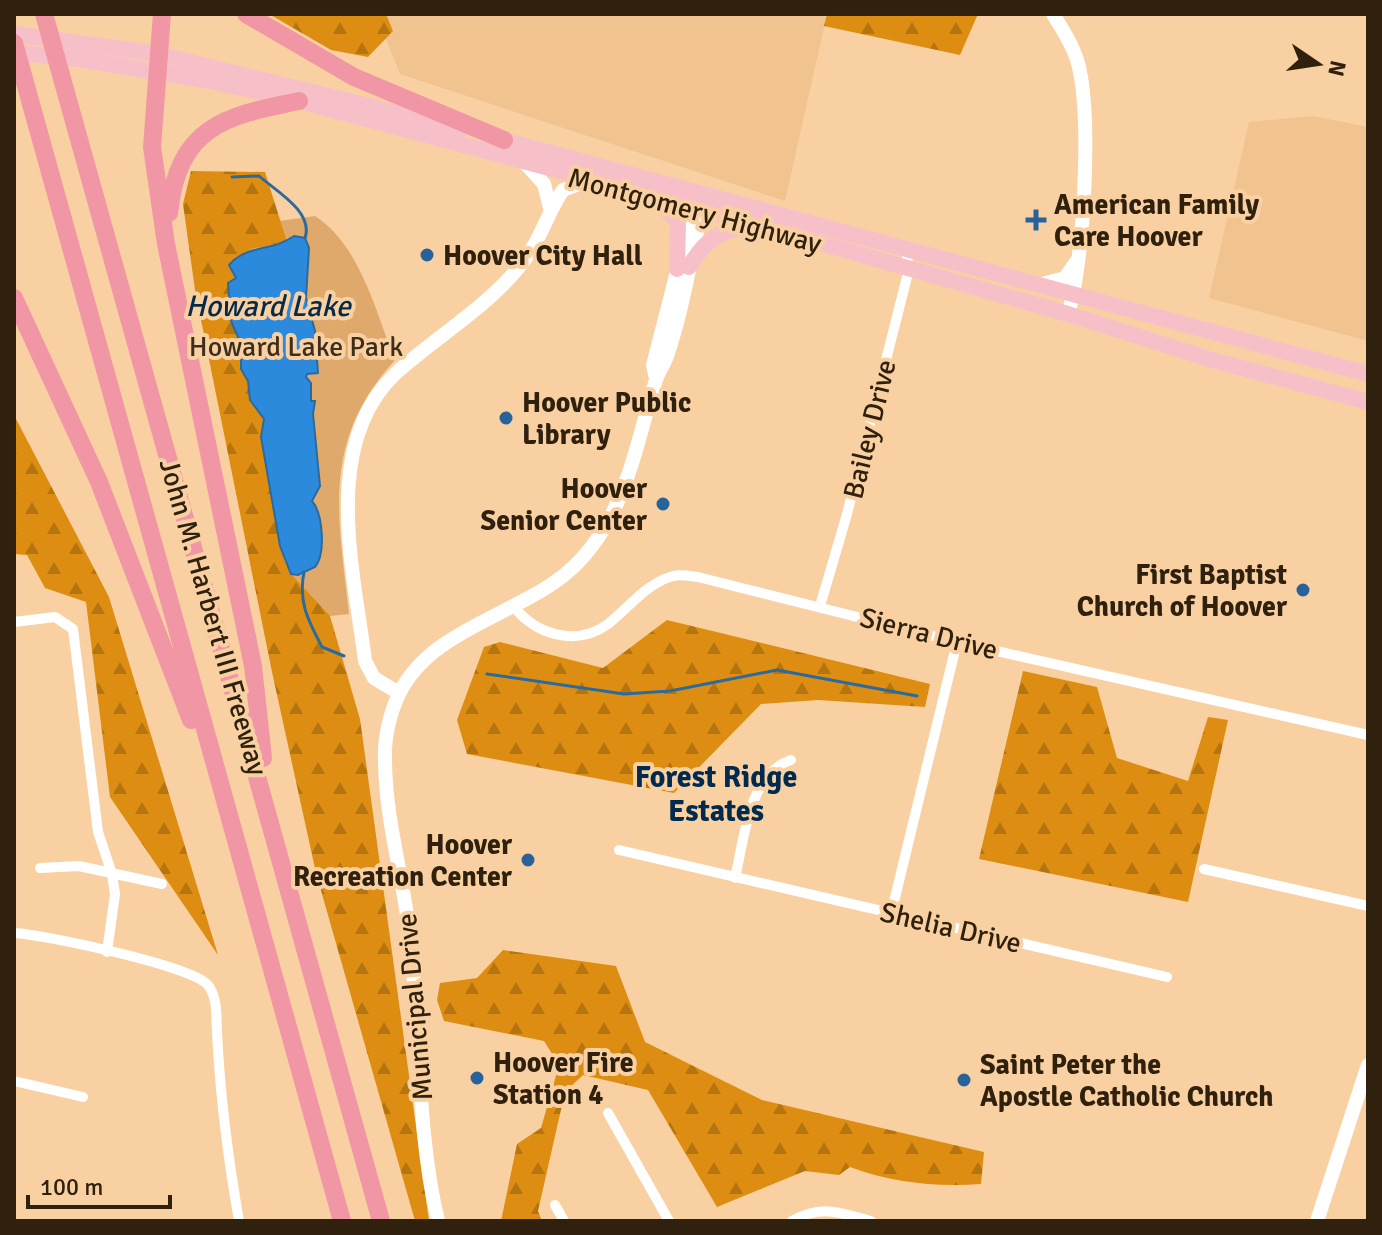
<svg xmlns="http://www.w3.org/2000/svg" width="1382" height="1235" font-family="Signika,sans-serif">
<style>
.built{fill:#f1c38f}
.green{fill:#dfa96b}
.forest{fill:url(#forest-firs)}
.water{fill:#2b8adc;stroke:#2c6a9e;stroke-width:2}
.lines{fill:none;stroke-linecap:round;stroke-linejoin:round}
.stream{stroke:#2c6a9e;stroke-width:3}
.street{stroke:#fff;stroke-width:10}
.secondary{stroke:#fff;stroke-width:14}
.primary{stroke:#f7c0c9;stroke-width:16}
.highway{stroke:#f196a5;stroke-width:18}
.poi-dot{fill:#27639a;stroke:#f9d0a2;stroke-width:3}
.labels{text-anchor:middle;stroke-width:8;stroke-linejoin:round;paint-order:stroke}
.poi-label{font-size:28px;font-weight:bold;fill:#30210f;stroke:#f9d0a2;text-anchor:start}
.street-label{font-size:28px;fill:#30210f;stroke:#f9d0a2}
.park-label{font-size:28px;fill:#3d2e1c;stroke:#f9d0a2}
.water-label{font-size:30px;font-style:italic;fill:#052b4b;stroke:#f9d0a2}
.neighbourhood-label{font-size:30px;font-weight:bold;fill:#002b4f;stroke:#f9d0a2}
</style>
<defs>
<pattern id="forest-firs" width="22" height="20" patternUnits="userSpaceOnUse" patternTransform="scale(2)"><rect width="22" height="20" fill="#dd8e12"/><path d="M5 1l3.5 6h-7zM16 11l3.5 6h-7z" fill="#b4740f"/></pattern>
</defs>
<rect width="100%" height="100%" fill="#f9d0a2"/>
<path class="built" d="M376,14H827L785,201L400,74Z
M1313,116L1368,127V341L1209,298L1249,122Z"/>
<path class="green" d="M315,216C361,246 375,311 395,360C321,441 338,514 349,614L330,616L255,588L187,234Z"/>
<path class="forest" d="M269,14H386L393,31L368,57L331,50Z
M827,14H978L960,55L824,26Z
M191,171L265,172L287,242L250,249L237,278L231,320L241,344V369L248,381L250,400L264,419L261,437L280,546L291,574L330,616L360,719L429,1221H415L316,873L272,672L195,290L183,204Z
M14,415L109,597L218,955L110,797L86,602L45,588L27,555L14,554Z
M667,620L930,684L925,707L818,700L761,704L674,793L467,754L457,720L484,647L500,642L603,668Z
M1023,671L1097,687L1117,758L1188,781L1208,717L1228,720L1188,902L979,859Z
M503,950L616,966L645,1042L762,1100L984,1152L981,1184C935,1187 893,1183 850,1167L839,1175L805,1171L717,1207L648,1090L583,1075L565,1092L538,1211L542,1221H501L517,1144L541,1128L559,1065L544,1041L444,1021L437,1000L440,983L477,978Z"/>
<path class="water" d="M294,236L305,238L309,248L306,298L315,331L318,373L307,374L306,377L311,383V401H315L313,414L320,486L312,501C323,514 326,554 315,567L298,575L291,574L280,546L261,437L264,419L250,400L248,381L241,369V344L231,321L228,283L236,278L229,265C247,244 272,252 294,236Z"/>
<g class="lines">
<path class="stream" d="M232,177L259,176C276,191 314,212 305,238
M304,572C298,602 308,620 322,647L344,656
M487,674L624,694L670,691L777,670L917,696"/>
<path class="street" d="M820,606L847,514L909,269L906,251
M514,607C537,635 576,647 608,624C630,607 645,584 673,576C680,574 690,576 698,577L957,642L1368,735
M14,622L55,617L73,629L98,832L112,874L115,894L107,952
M619,850L1167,977
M40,868L79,866L162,884
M1204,869L1368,906
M735,878C744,841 748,774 791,760
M891,914L957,642
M14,933C42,934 193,966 208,985C218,998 216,1017 217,1032C220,1096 228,1158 239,1221
M14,1081L83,1097
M608,1113L669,1221
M555,1205L564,1221
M792,1221C823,1204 839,1213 871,1221"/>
<path class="secondary" d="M1053,14C1063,30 1073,46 1078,63C1092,117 1084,261 1068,314
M525,163L544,184L550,208
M1038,285L1065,278L1076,262
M655,375L653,365L696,198
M399,693L374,678L365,661C354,571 320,444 396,373C439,334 495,303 528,255C542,235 549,210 563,190L590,180
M438,1221C416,1129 421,1032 410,938C404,879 385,819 385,759C384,738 390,713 399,694C430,631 510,617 563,576C623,528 634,452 655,383C657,374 664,365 667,356C683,309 691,257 702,209L700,199
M1317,1221L1368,1065"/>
<path class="primary" d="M14,34L158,54L462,129
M14,52L85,60L210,81L299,101L702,209L1068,314L1216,361L1368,402
M492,137L1368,374
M655,199L678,221L677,269
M689,267C704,241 720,229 750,227"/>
<path class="highway" d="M44,14L381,1221
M162,14L152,147L166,244L253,666L263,758
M246,14L354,77L504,140
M14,43L342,1221
M169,213C178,127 224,116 299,101
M14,298L99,482L191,720"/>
</g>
<g class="poi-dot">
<path d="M1032 208h8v8h8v8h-8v8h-8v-8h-8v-8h8z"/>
<circle cx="427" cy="255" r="8"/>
<circle cx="506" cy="418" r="8"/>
<circle cx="663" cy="504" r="8"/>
<circle cx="1303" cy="590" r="8"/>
<circle cx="528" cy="860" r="8"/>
<circle cx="477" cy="1078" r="8"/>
<circle cx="964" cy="1080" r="8"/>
</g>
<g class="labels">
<g class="poi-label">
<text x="1054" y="214">American Family<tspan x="1054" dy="32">Care Hoover</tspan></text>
<text x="443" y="265">Hoover City Hall</text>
<text x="522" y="412">Hoover Public<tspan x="522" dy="32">Library</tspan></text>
<text x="647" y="498" text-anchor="end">Hoover<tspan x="647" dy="32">Senior Center</tspan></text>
<text x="1287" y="584" text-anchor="end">First Baptist<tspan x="1287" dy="32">Church of Hoover</tspan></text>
<text x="512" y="854" text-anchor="end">Hoover<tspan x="512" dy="32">Recreation Center</tspan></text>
<text x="493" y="1072">Hoover Fire<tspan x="493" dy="32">Station 4</tspan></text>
<text x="980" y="1074">Saint Peter the<tspan x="980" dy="32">Apostle Catholic Church</tspan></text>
</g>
<g class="street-label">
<text transform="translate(695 210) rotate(15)" y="10">Montgomery Highway</text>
<text transform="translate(869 429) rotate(-76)" y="10">Bailey Drive</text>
<text transform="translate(214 617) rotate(74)" y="10">John M. Harbert III Freeway</text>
<text transform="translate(929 633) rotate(14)" y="10">Sierra Drive</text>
<text transform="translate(951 927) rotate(13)" y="10">Shelia Drive</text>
<text transform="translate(414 1007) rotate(-95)" y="10">Municipal Drive</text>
</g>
<g class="park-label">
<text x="296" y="356">Howard Lake Park</text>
</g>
<g class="water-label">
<text x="268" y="316">Howard Lake</text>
</g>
<g class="neighbourhood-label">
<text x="716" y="787">Forest Ridge<tspan x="716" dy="34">Estates</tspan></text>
</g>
</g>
<rect width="1382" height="1235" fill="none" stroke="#30210f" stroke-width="32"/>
<g transform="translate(1318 64) rotate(103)" stroke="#f9d0a2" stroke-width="6" paint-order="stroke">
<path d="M0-6L14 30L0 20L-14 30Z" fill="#30210f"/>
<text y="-12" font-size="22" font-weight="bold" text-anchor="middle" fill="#30210f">N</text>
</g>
<path d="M28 1195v12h142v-12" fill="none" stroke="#30210f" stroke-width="4"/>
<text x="40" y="1195" font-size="24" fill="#30210f" stroke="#f9d0a2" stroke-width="6" paint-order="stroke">100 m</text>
</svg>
